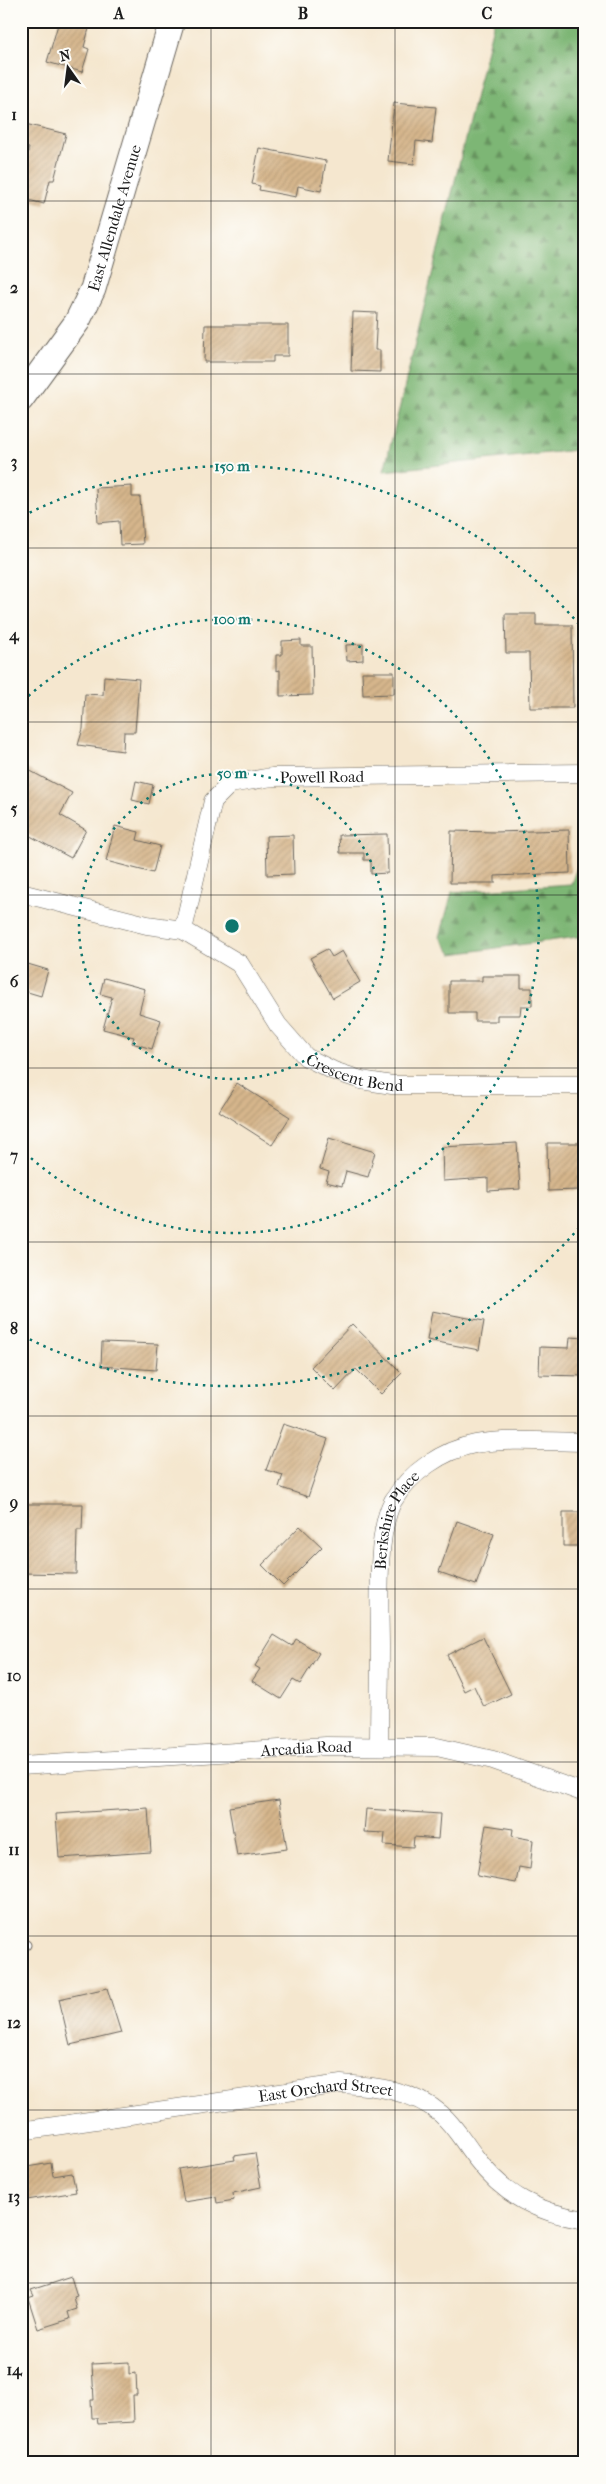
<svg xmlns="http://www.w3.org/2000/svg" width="606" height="2484" font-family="'IM FELL French Canon',serif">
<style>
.forest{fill:url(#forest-firs);stroke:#4c6948}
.building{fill:url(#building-hatch)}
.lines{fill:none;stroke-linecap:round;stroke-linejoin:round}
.lane-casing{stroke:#68635b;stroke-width:11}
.street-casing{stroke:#68635b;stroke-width:19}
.secondary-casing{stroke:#68635b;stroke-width:27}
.lane{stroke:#fff;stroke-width:9}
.street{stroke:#fff;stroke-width:18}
.secondary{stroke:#fff;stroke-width:25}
.grid{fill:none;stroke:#1c1c1c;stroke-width:1;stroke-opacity:0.55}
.ring{fill:none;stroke:#0f766e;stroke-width:2.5;stroke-dasharray:2.5 5}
.labels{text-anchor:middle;stroke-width:4;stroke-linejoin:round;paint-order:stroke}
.street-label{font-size:16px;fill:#1c1c1c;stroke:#fdfcf7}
.centre{fill:#0f766e;stroke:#fdfcf7;stroke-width:2.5}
.ring-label{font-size:15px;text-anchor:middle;font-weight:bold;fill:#0f766e;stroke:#fdfcf7;stroke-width:4;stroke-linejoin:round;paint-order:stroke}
.neatline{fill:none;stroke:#1c1c1c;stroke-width:2}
.grid-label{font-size:16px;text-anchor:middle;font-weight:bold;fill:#1c1c1c}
</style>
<defs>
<pattern id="forest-firs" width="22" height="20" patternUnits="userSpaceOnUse" patternTransform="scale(1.25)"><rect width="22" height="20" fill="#7db674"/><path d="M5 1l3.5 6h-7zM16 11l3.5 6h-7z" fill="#66935e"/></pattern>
<pattern id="building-hatch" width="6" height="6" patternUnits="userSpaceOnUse" patternTransform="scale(1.25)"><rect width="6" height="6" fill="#d6b68c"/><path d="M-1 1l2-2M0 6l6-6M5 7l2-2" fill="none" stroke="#b79c78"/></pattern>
</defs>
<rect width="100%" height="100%" fill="#fdfcf7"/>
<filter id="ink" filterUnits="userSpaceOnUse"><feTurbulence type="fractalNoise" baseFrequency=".02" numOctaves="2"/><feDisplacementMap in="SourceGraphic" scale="10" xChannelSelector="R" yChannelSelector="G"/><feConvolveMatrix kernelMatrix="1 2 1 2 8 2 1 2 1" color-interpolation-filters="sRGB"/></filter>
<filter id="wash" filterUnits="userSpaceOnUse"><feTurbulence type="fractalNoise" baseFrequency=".0096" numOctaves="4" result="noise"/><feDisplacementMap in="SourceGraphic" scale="20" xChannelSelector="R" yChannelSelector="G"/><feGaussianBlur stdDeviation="1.12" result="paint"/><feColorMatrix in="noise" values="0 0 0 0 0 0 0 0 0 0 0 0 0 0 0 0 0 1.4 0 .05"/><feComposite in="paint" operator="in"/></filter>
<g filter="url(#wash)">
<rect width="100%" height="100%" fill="#f5e7cf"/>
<path class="forest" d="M494,21H585V449L384,471Z
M585,846V936L452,954L440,937L452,892L571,884Z"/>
<g id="blocks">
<path class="building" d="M59,21H91L84,47L89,49L82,72L47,62Z
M394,103L436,107L432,143L416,141L414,164L388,161Z
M21,123L66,134L54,180H50L44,204L21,198V179L29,148L21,146Z
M259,148L326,161L321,191L298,186L296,197L259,190L260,186L252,184Z
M353,312L377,313L375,350H380V372L351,371Z
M205,325H288V356H273V362H204Z
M132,486V497H140L143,544L120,545L119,521L98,523L96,488Z
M505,614H536V625H572L573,708H530L529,653H506Z
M301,640V646H312L313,695L280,696V670L276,671V655H282V641Z
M363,644V660L347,661L346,645Z
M362,672H394V694L363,695Z
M104,676L139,679L135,732H124L123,751L78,745L83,729L85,694L103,695Z
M21,766L72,793L60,815L86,830L71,858L21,831Z
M136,781L153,785L149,804L132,800Z
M115,826L139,832L137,840L160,846L153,873L106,861Z
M569,830L570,873L495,876V883H450L451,831L495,832Z
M387,834L388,873L371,874V860H364V853H340L339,835Z
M293,835L294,874L267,875L266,836Z
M327,949L332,957L342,951L360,982L333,998L310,958Z
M21,962L48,970L41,996L21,990Z
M482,976H521V988H532V1006H521L520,1015H497V1021H475V1013H449V981H482Z
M104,978L145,989L139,1013L161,1020L152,1049L132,1043L134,1037L103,1029L112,997L100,994Z
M237,1083L290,1117L272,1145L219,1111Z
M329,1138L375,1152L368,1177L346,1171L342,1186L326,1182L329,1172L320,1169Z
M517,1143L520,1189L488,1191V1178L443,1181L442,1147Z
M547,1143H585V1175H579V1190L548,1191Z
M432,1311L484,1321L479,1350L427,1340Z
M352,1324L402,1373L381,1394L356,1369L335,1391L311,1367Z
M570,1337L585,1338V1376L539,1375L540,1347L569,1348Z
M102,1342L158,1344L156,1370L101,1366Z
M283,1424L328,1439L308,1497L279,1487L283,1475L266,1470Z
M21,1504H83L82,1530H77L76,1574L21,1573Z
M563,1512H585V1546H563Z
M457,1521L494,1534L476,1585L439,1572Z
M300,1526L322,1547L283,1586L262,1565Z
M274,1635L292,1646L296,1639L319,1653L300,1684L293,1680L281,1699L252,1681L260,1669L255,1666Z
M483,1637L511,1694L484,1707L474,1686L464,1691L447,1655Z
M279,1800L287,1849L237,1856L229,1807Z
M148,1808L151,1852L59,1858L56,1814Z
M366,1809L440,1814L438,1839L414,1837L413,1847L384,1845L385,1833L364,1832Z
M486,1825L513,1829L512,1836L533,1840L530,1869L519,1867L516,1883L477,1876Z
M107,1988L121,2033L70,2045L59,1999Z
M255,2153L261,2187L233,2193L234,2200L217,2203L216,2197L184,2202L178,2169L235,2160L234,2156Z
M51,2163L53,2176L72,2173L76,2192L21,2201V2168Z
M71,2277L77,2296L74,2297L77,2309L68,2312L70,2319L38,2329L28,2298L34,2296L31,2290Z
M129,2362V2374L136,2373L137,2395H133L134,2422L98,2424L97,2418H92L91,2400H94L92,2364Z"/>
</g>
</g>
<g filter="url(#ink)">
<use href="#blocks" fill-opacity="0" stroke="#68635b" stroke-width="1"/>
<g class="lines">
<defs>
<path id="lane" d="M21,1946L26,1945"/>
<g id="street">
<path id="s1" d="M21,893L147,925L183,930L240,964L278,1025L306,1057L334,1071L361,1080L392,1085H585"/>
<path id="s2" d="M183,930L213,801L230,784L272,777L585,773"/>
<path id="s3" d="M379,1746C379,1713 380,1680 380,1647C380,1609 375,1534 393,1501C409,1473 443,1450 475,1444C510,1438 549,1442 585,1442"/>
<path id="s4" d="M21,1766L326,1746L437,1747L493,1760L585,1793"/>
<path id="s5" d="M21,2131L341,2084C375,2086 413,2090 441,2114C456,2127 464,2143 476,2158C504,2196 539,2213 585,2220"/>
</g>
<g id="secondary">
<path id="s6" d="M21,399L77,322L93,289L172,21"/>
</g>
</defs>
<use href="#lane" class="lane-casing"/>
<use href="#street" class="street-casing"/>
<use href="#secondary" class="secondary-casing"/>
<use href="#lane" class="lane"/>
<use href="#street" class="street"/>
<use href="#secondary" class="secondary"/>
</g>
</g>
<path class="grid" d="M211,21V2463M395,21V2463M21,201H585M21,374H585M21,548H585M21,722H585M21,895H585M21,1068H585M21,1242H585M21,1416H585M21,1589H585M21,1762H585M21,1936H585M21,2110H585M21,2283H585"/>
<g class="ring">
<circle cx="232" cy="926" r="153"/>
<path d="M23 701A307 307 0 1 1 23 1151"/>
<path d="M584 1222A460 460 0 0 1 23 1336M23 516A460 460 0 0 1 584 630"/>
</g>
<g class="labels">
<g class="street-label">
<text dy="6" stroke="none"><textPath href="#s6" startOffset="206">East Allendale Avenue</textPath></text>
<text dy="6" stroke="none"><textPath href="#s2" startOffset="249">Powell Road</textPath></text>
<text dy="6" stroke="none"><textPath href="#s1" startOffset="399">Crescent Bend</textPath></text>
<text dy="6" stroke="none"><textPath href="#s3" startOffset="230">Berkshire Place</textPath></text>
<text dy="6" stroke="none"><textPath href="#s4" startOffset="286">Arcadia Road</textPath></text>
<text dy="6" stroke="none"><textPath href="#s5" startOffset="308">East Orchard Street</textPath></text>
</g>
</g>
<circle cx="232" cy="926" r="8" class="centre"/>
<g class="ring-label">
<text x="232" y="471">150 m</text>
<text x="232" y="624">100 m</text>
<text x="232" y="778">50 m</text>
</g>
<rect width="606" height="2484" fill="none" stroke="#fdfcf7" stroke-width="55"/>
<g transform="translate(68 68) rotate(346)" stroke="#fdfcf7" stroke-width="4" paint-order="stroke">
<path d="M0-4L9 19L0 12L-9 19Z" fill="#1c1c1c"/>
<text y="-8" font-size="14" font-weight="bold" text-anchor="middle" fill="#1c1c1c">N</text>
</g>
<rect x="28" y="28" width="550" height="2428" class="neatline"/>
<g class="grid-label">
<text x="119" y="19">A</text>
<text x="303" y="19">B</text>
<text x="487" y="19">C</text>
<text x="14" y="120">1</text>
<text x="14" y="293">2</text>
<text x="14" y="467">3</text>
<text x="14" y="640">4</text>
<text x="14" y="814">5</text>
<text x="14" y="987">6</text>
<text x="14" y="1161">7</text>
<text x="14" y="1334">8</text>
<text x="14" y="1508">9</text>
<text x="14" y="1681">10</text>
<text x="14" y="1855">11</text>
<text x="14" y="2028">12</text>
<text x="14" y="2202">13</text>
<text x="14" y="2375">14</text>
</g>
</svg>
